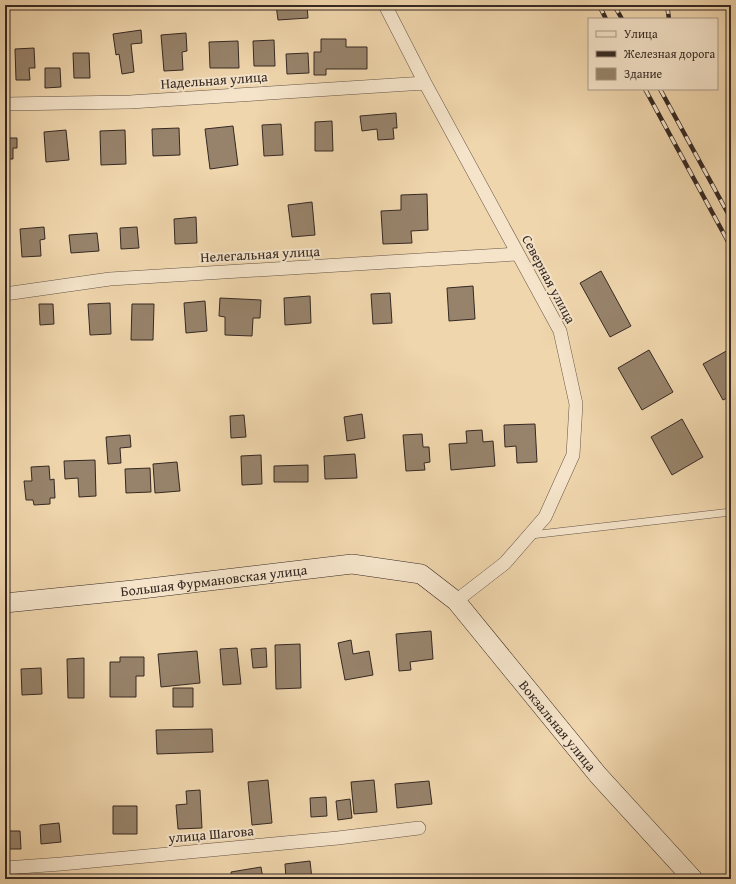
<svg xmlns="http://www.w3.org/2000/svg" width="736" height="884" font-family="'Gentium Book Plus',serif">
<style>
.building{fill:#97836b;stroke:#362923}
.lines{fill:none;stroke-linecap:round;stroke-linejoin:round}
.service-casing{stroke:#645446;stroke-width:8}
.minor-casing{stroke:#645446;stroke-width:14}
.secondary-casing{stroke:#362923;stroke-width:20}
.service{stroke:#f5e4ca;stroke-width:7}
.minor{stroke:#f5e4ca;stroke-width:13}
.secondary{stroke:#f5e4ca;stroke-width:19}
.rail-casing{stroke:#362923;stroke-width:4.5}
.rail{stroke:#f5e4ca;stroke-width:3;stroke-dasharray:9;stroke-linecap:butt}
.labels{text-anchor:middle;stroke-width:4;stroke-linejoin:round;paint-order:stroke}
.street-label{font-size:14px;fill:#362923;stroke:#f5e4ca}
</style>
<rect width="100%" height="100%" fill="#f0d6ad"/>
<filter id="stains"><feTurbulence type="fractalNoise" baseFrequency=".005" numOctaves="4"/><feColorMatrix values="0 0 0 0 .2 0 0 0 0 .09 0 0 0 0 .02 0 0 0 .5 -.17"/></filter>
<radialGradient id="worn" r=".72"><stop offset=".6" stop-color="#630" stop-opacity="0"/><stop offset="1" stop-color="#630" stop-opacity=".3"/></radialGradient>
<path class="building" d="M276,5H307L308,18L278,20Z
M141,30L142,43L131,44L134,72L122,74L119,54L116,55L113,34Z
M186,33L187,51L182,52L183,70L164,71L161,35Z
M321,39H346V47H367V69H326V75H314V52H321Z
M274,40L275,66H254L253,41Z
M238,41L239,68H210L209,42Z
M34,48L35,68H29L30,80H16L15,49Z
M73,53H89L90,78H74Z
M308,53L309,73L287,74L286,54Z
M45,68H60L61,87L45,88Z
M396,113L397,128H393L394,139L378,140L377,129L362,131L360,116Z
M332,121L333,151H315V122Z
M281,124L283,155L264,156L262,125Z
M233,126L238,165L210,169L205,129Z
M179,128L180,155L153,156L152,129Z
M66,130L69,160L46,162L44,132Z
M125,130L126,164L101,165L100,131Z
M5,138H17V148H13V159H5Z
M427,194L428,230L411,231L412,243L383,244L381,211L401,210V195Z
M312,202L315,235L292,237L288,205Z
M196,217L197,243L175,244L174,219Z
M44,227L45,239L40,240L41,256L22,257L20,229Z
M137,227L139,248L121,249L120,228Z
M97,233L99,251L71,253L69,235Z
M601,271L631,326L610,337L580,283Z
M473,286L475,319L449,321L447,288Z
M390,293L392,323L373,324L371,294Z
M310,296L311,323L285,325L284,298Z
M220,298L261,300L260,318H253L252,336L225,335V317L219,316Z
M205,301L207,331L186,333L184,303Z
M110,303L111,334L90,335L88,304Z
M39,304H53L54,324L40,325Z
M132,304H154L153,340H131Z
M730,349L731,351V396L723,400L703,364Z
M649,350L673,392L642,410L618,368Z
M362,414L365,438L347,441L344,417Z
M244,415L246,437L231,438L230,416Z
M682,419L703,457L672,475L651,437Z
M535,424L537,462L517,463L516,446L505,447L504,425Z
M482,430L483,442L493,441L495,466L451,470L449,444L467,443L466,431Z
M422,434L423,447H429L430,462L424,463L425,470L406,471L403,435Z
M130,435L131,447L120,448L121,463L108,464L106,437Z
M355,454L357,478L325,479L324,456Z
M261,455L262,484L242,485L241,456Z
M95,460L96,496L79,497L78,478L65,479L64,461Z
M177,462L180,491L155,493L153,464Z
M308,465V482H274V466Z
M49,466L50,480L54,479L55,498H50V504L34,505L33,500H26L24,481H32L31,467Z
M150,468L151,492L126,493L125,469Z
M431,631L433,659L410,662L411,670L399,671L396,634Z
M351,640L353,654L369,651L373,675L345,680L338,643Z
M300,644L301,688L276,689L275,645Z
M237,648L241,684L223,685L220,649Z
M266,648L267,667L253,668L251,649Z
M197,651L200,683L161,687L158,654Z
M120,657H144V676H136V697H110V662H120Z
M84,658V698H68L67,659Z
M41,668L42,694L22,695L21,669Z
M173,688H193V707H173Z
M212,729L213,752L157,754L156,730Z
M268,780L272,823L252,825L248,782Z
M374,780L377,812L354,814L351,782Z
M429,781L432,804L397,808L395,784Z
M200,790L202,828L178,829L176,805L187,804L186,791Z
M326,797L327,816L311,817L310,798Z
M350,799L352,818L338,820L336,801Z
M113,806H137V834H113Z
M59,823L61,842L41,844L40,825Z
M5,831H20L21,849H5Z
M310,861L312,879H286L285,864Z
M261,867L263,879H232L231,872Z"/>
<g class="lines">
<defs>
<path id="service" d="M531,535L731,512"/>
<path id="minor" d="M385,5L425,83L560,331L576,404L573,455L545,517L505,563L456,601
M5,104L130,102L425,83
M5,294L110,279L517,254
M5,868L61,864L338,838L419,828"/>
<g id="secondary">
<path id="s1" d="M5,603L133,590L352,564L421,574L456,601L598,775L693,879"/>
</g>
</defs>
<use href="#service" class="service-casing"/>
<use href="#minor" class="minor-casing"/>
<use href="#secondary" class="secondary-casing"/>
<use href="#service" class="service"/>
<use href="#minor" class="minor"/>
<use href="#secondary" class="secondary"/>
<defs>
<path id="rail" d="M599,5L606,19
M614,5L622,19
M667,5L669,19
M645,89L731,247
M660,89L731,219"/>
</defs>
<use href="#rail" class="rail-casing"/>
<use href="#rail" class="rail"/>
</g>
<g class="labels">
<g class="street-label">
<text transform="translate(214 80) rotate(-4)" y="5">Надельная улица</text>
<text transform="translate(260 254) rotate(-3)" y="5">Нелегальная улица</text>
<text transform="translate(549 279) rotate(62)" y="5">Северная улица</text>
<text dy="5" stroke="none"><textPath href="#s1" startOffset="210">Большая Фурмановская улица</textPath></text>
<text dy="5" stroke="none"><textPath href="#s1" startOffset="624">Вокзальная улица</textPath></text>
<text transform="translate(211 834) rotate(-5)" y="5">улица Шагова</text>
</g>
</g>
<rect width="736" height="884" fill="none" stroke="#f0d6ad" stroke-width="20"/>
<rect x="6" y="6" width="724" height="872" fill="none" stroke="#362923" stroke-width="2"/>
<rect x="10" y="10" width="716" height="864" fill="none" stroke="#362923"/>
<rect x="588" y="18" width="130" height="72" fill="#f5e4ca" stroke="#a99987"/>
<rect x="596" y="31" width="20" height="6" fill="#f5e4ca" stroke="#a99987"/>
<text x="624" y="38" font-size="12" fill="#362923">Улица</text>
<rect x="596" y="51" width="20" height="6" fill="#362923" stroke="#a99987"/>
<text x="624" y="58" font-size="12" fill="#362923">Железная дорога</text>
<rect x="596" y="68" width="20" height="12" fill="#97836b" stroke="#a99987"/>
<text x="624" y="78" font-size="12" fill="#362923">Здание</text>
<rect width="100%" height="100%" filter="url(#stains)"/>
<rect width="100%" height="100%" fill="url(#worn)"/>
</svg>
